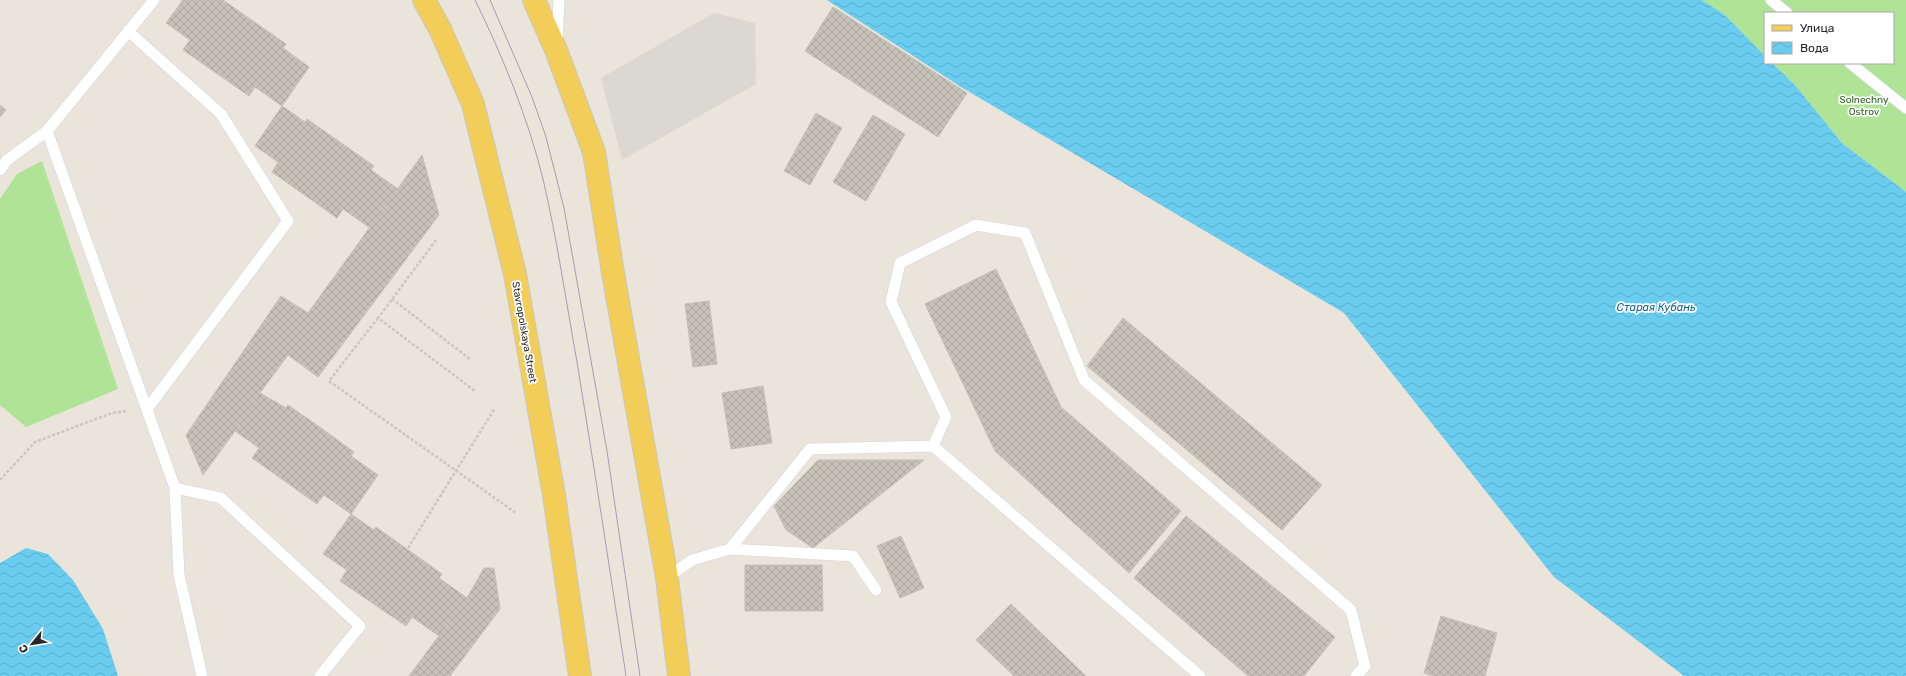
<svg xmlns="http://www.w3.org/2000/svg" width="1906" height="676" font-family="Rubik,sans-serif">
<style>
.grass{fill:#afe395}
.plaza{fill:#dbd7d1}
.water{fill:url(#water-waves)}
.building{fill:url(#building-cross-hatch);stroke:#c6c0b4}
.lines{fill:none;stroke-linecap:round;stroke-linejoin:round}
.lane-casing{stroke:#cfd3e2;stroke-width:12}
.primary-casing{stroke:#c7c7c7;stroke-width:24}
.path{stroke:#c7c7c7;stroke-width:2.5;stroke-dasharray:3 2;stroke-linecap:butt}
.lane{stroke:#fff;stroke-width:11}
.primary{stroke:#f2ce58;stroke-width:22}
.tram{stroke:#9da0b3;stroke-width:1}
.labels{text-anchor:middle;stroke-width:3.5;stroke-linejoin:round;paint-order:stroke}
.park-label{font-size:10px;fill:#286518;stroke:#fff}
.street-label{font-size:10px;fill:#282828;stroke:#fff}
.water-label{font-size:11px;font-style:italic;fill:#0c6899;stroke:#fff}
</style>
<defs>
<pattern id="water-waves" width="16" height="10" patternUnits="userSpaceOnUse"><rect width="16" height="10" fill="#6accef"/><path d="M0 5q4-4 8 0t8 0" fill="none" stroke="#5cafcd"/></pattern>
<pattern id="building-cross-hatch" width="8" height="8" patternUnits="userSpaceOnUse"><rect width="8" height="8" fill="#c6c1b9"/><path d="M0 0l8 8M0 8l8-8" fill="none" stroke="#aaa69f"/></pattern>
</defs>
<rect width="100%" height="100%" fill="#ebe4da"/>
<path class="grass" d="M1702,0H1906V192L1842,143L1795,85L1772,63H1893V13H1765V56L1725,15Z
M42,161L118,389L26,427L0,405V199L17,174Z"/>
<path class="plaza" d="M714,13L755,23L756,84L622,160L601,78Z"/>
<path class="water" d="M827,0H1702L1725,15L1765,56V63H1772L1795,85L1842,143L1906,192V676H1684L1554,577L1344,313L961,87Z
M26,548L48,554L73,580L103,629L118,676H0V563Z"/>
<path class="building" d="M183,0H223L286,44L283,48L309,67L282,106L255,87L249,96L183,50L190,40L166,23Z
M833,7L967,93L938,137L805,51Z
M0,105L6,110L0,117Z
M282,106L305,122L307,119L374,166L371,170L398,189L370,228L343,209L337,218L272,172L278,162L255,146Z
M816,113L842,128L810,185L784,171Z
M873,115L905,134L866,201L833,182Z
M422,155L439,215L318,377L288,355L260,393L235,431L203,475L186,435L281,296L308,313Z
M996,269L1061,407L1181,511L1129,573L995,451L925,304Z
M709,301L717,364L693,367L685,304Z
M1123,318L1322,485L1282,530L1087,366Z
M763,386L772,443L731,449L722,393Z
M260,393L286,408L288,405L321,428L354,452L351,456L378,475L351,514L324,495L317,504L252,458L259,448L235,431Z
M818,460H924L813,548L786,530L774,506Z
M351,514L374,530L376,527L442,574L439,578L467,598L439,636L412,617L406,626L340,581L347,570L323,554Z
M1186,516L1335,637L1304,676H1248L1134,578Z
M901,536L924,588L900,598L877,546Z
M745,565H822L823,611H745Z
M484,568H494L500,609L450,676H409L467,598Z
M1011,604L1086,676H1014L976,640Z
M1441,616L1497,633L1485,676H1433L1424,673Z"/>
<g class="lines">
<defs>
<path id="lane" d="M154,0L47,131L175,488L179,575L202,676
M1771,0L1787,13
M128,31L221,114L288,221L147,409
M557,40L559,0
M1850,63L1906,108
M0,170L7,160L47,131
M933,446L946,417L891,302L900,263L976,225L1025,233L1084,380L1351,610L1365,666L1356,676
M175,488L221,498L360,626L320,676
M730,549L810,449L933,446L1200,676
M667,578L692,560L730,549L853,556L876,590"/>
<path id="primary" d="M424,0L440,29L473,104L515,274L554,495L580,676
M534,0L556,50L594,152L613,273L667,578L679,676"/>
</defs>
<use href="#lane" class="lane-casing"/>
<use href="#primary" class="primary-casing"/>
<path class="path" d="M436,240L378,318L475,391
M392,299L470,359
M378,318L329,381L516,513
M0,480L35,442L112,413L126,411
M408,548L495,408"/>
<use href="#lane" class="lane"/>
<use href="#primary" class="primary"/>
<path class="tram" d="M475,0C503,57 528,118 543,179C557,239 566,301 577,362C594,466 610,571 626,676
M490,0L532,97L546,137L564,208L607,451L640,676"/>
</g>
<g class="labels">
<g class="park-label">
<text x="1864" y="103">Solnechny<tspan x="1864" dy="12">Ostrov</tspan></text>
</g>
<g class="street-label">
<text transform="translate(525 332) rotate(80)" y="4">Stavropolskaya Street</text>
</g>
<g class="water-label">
<text x="1656" y="311">Старая Кубань</text>
</g>
</g>
<rect x="1764" y="12" width="130" height="52" fill="#ffffff" stroke="#a9a9a9"/>
<rect x="1772" y="25" width="20" height="6" fill="#f2ce58" stroke="#a9a9a9"/>
<text x="1800" y="32" font-size="12" fill="#282828">Улица</text>
<rect x="1772" y="42" width="20" height="12" fill="url(#water-waves)" stroke="#a9a9a9"/>
<text x="1800" y="52" font-size="12" fill="#282828">Вода</text>
<g transform="translate(32 644) rotate(240)" stroke="#ffffff" stroke-width="3" paint-order="stroke">
<path d="M0-3L7 15L0 10L-7 15Z" fill="#282828"/>
<text y="-6" font-size="11" font-weight="bold" text-anchor="middle" fill="#282828">С</text>
</g>
</svg>
